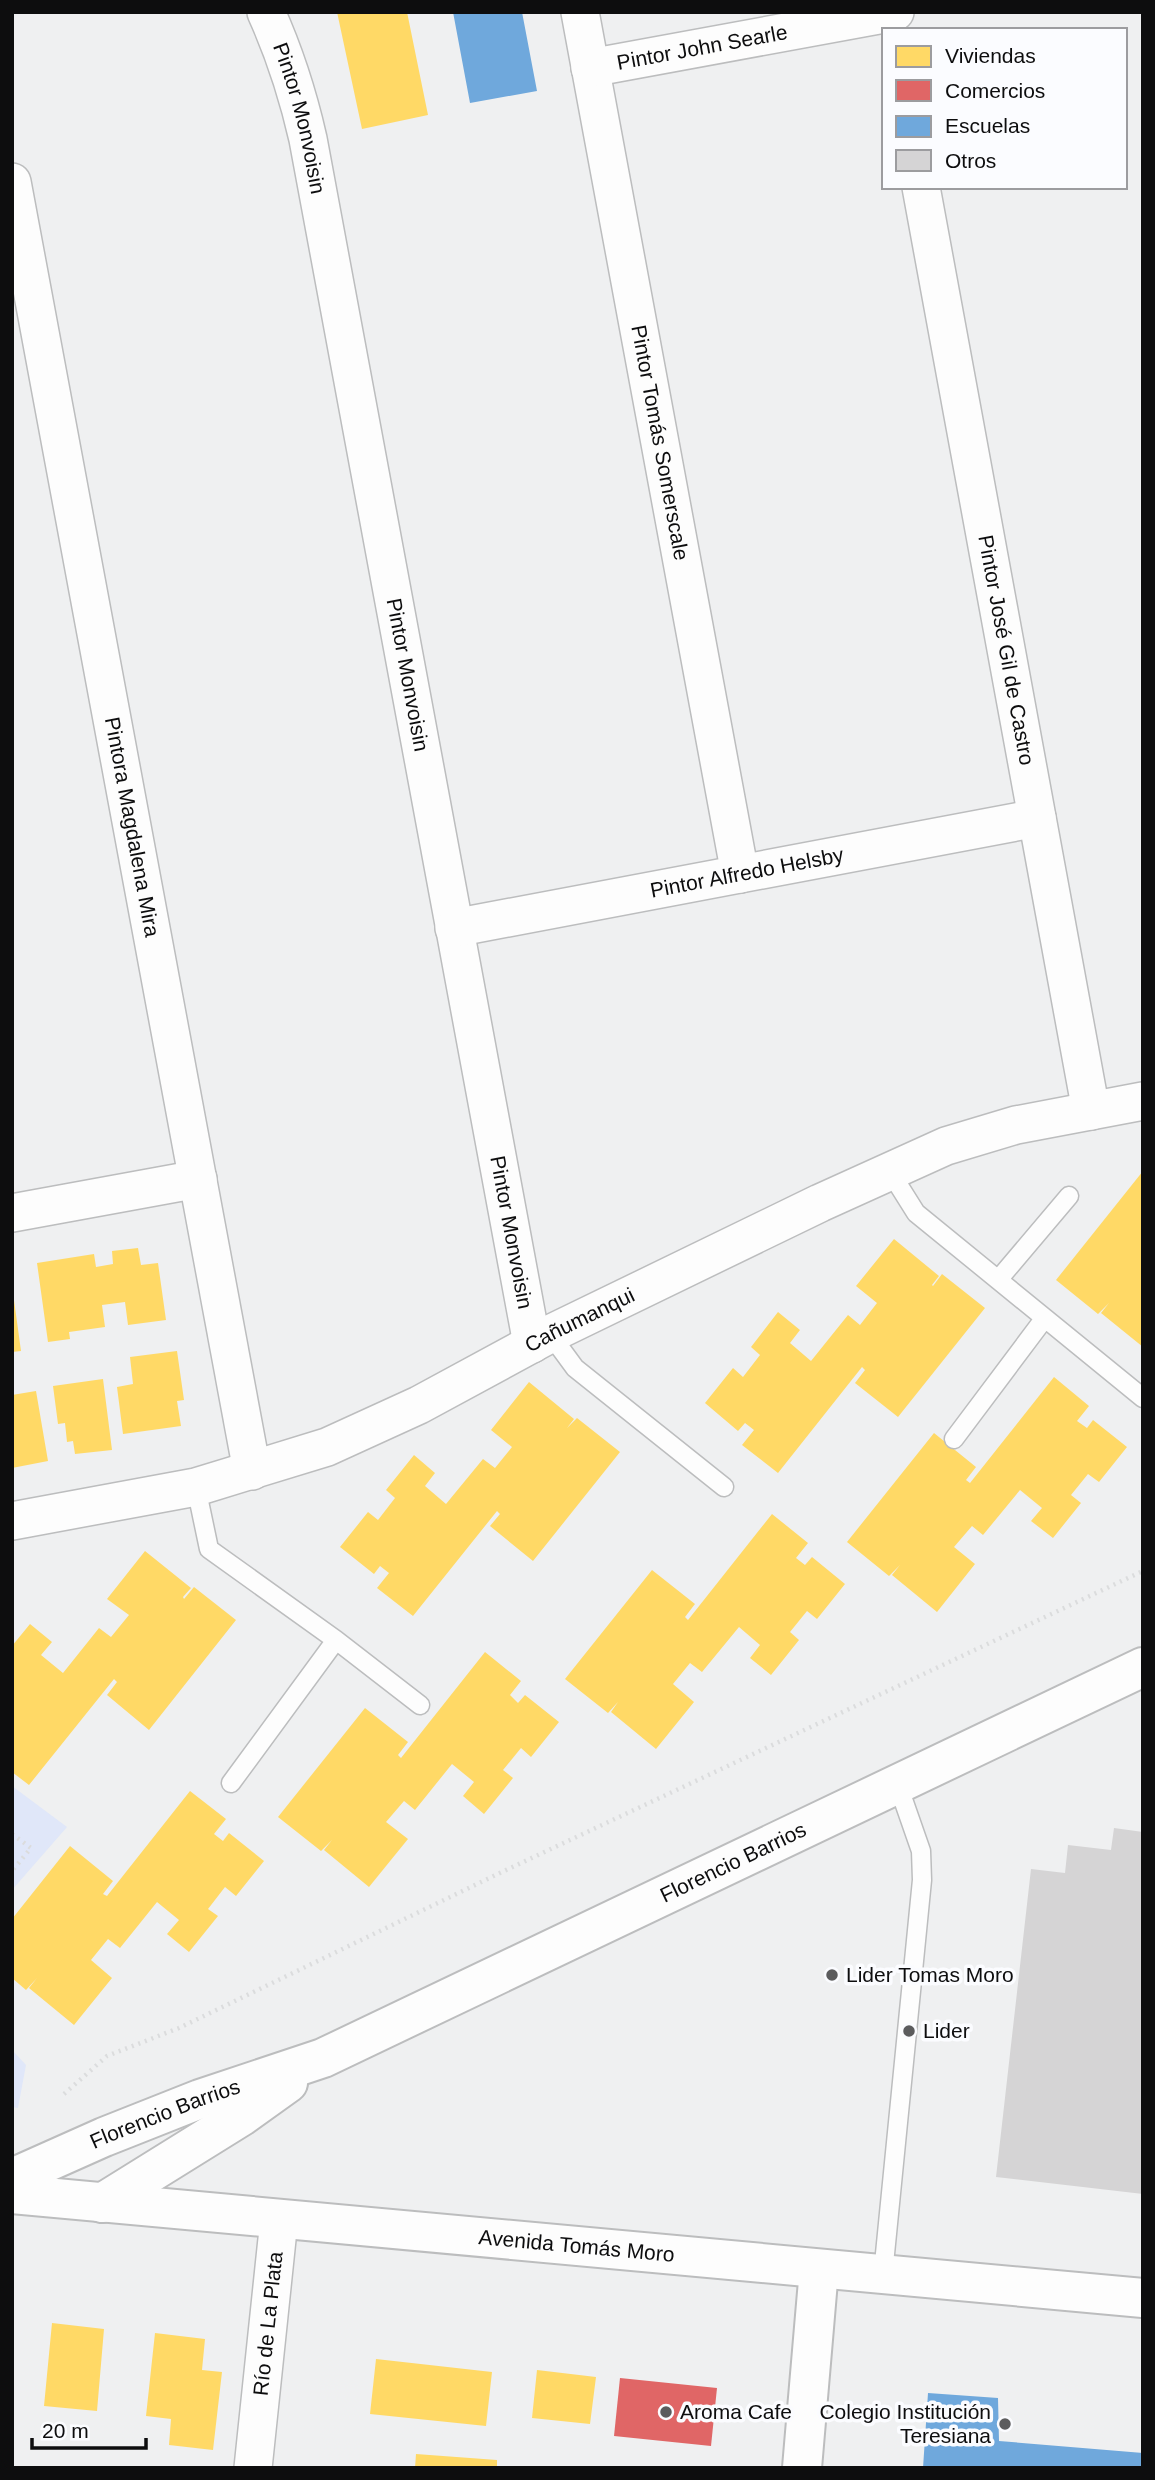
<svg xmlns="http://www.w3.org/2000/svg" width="1155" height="2480" font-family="Helvetica,sans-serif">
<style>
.green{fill:#e0e7f9}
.homes{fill:#ffd966}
.shops{fill:#e06666}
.schools{fill:#6fa8dc}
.building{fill:#d5d4d5}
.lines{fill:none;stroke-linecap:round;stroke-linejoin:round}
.lane-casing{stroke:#bcbdbe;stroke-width:21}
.street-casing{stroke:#bcbdbe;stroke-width:40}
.secondary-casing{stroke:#bcbdbe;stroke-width:42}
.path{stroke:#dbdcdd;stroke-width:4.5;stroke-dasharray:2 5;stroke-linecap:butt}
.lane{stroke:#fdfdfd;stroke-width:18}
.street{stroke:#fdfdfd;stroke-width:37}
.secondary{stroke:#fdfdfd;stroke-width:38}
.poi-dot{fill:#5c5c5d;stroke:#fbfcff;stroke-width:2.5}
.labels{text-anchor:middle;stroke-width:7;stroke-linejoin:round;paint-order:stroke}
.street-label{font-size:21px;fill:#0d0d0e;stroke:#fbfcff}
.poi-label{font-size:21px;fill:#0d0d0e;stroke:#fbfcff;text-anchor:start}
</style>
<rect width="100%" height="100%" fill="#eff0f1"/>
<path class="green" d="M12,1786L67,1827L12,1890Z
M12,2050L26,2065L18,2108L12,2107Z"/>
<path class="homes" d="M337,12H407L428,115L362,129Z
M1143,1171V1347L1101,1313L1109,1303L1098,1314L1056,1280Z
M894,1239L939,1276L932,1285L933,1286L942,1274L985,1308L898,1417L855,1383L865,1370L862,1367L778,1473L742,1445L754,1430L745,1423L738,1431L705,1403L733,1368L743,1377L760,1355L751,1347L778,1312L800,1330L790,1343L811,1361L848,1315L860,1325L877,1303L856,1286Z
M138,1248L141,1265L158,1263L166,1320L128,1325L125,1302L102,1305L105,1327L69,1332L70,1339L48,1342L37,1263L94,1254L96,1267L113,1264L112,1251Z
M14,1300L21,1351L12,1352V1301Z
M177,1351L184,1400L177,1401L181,1426L123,1434L117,1387L133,1384L130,1357Z
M1054,1377L1089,1406L1077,1421L1087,1428L1093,1420L1127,1447L1099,1482L1088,1474L1071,1495L1081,1503L1053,1538L1031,1521L1042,1508L1020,1490L983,1535L972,1526L954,1547L975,1564L937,1612L892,1575L900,1565L889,1576L847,1542L934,1433L976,1467L966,1480L970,1483Z
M103,1379L112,1450L75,1454L73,1441L67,1442L65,1423L58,1424L53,1386Z
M529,1382L574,1419L567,1428L577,1418L620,1452L533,1561L490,1526L500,1514L497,1511L413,1616L377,1588L389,1573L380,1566L374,1574L340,1547L368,1512L378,1520L395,1498L386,1490L414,1455L435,1473L425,1486L446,1504L483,1459L495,1468L512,1447L491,1430Z
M36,1391L48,1461L12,1468V1395Z
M772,1514L808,1543L796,1558L805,1565L812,1557L845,1584L817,1619L807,1611L790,1632L799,1640L771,1675L750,1658L760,1645L739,1627L702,1672L690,1663L673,1684L694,1702L656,1749L611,1712L618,1702L608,1713L565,1679L652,1570L695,1604L685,1617L688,1620Z
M145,1551L191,1588L183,1597L184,1599L194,1587L236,1620L149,1730L107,1695L117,1682L114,1679L29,1785L12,1772V1646L30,1624L52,1642L41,1655L63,1673L99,1628L111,1637L129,1615L107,1599Z
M485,1652L521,1681L510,1695L518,1703L525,1695L559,1722L531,1757L521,1748L503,1770L513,1778L484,1814L463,1796L474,1782L452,1764L415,1810L404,1801L386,1822L408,1839L369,1887L324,1850L332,1840L321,1851L278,1817L365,1708L408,1742L398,1755L401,1758Z
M190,1791L226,1819L214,1834L223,1841L229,1833L264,1861L236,1896L225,1887L208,1909L218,1916L189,1952L167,1934L179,1920L157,1902L120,1948L108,1939L91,1960L112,1978L74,2025L29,1988L37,1978L26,1990L12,1978V1919L70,1846L113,1881L103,1894L107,1896Z
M52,2323L104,2329L97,2411L44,2406Z
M155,2333L205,2339L202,2370L222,2372L213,2450L169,2445L171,2419L146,2416Z
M376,2359L492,2372L486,2426L370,2414Z
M537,2370L596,2377L590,2424L532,2418Z
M416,2454L497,2460V2468H415Z"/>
<path class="shops" d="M620,2378L717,2388L711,2446L614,2436Z"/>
<path class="schools" d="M453,12H522L537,91L470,103Z
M928,2393L998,2398L999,2441L1143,2453V2468H923Z"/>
<path class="building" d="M1114,1828L1143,1832V2194L996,2177L1031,1869L1065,1873L1068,1845L1111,1850Z"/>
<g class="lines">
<defs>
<path id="lane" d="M889,1170L916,1213L1143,1398
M998,1280L1069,1196
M550,1334L575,1368L724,1487
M954,1439L1044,1319
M196,1487L209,1549L336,1640L420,1705
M231,1783L336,1640
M883,2274L922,1880L921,1851L898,1785"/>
<g id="street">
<path id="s1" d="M266,12C285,54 298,95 308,139L532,1344"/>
<path id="s2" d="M580,12L740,874"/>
<path id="s3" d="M590,68L895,12"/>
<path id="s4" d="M12,182L252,1471"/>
<path id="s5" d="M921,187L1091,1111"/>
<path id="s6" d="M454,928L1037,818"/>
<path d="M12,1213L198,1179"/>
<path id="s7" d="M12,1521L196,1487L327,1447L419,1405L550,1334L820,1203L946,1146L1016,1125L1143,1101"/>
<path id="s8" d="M253,2468L279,2220"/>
</g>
<g id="secondary">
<path id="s9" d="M12,2178L104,2137L200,2099L323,2058L1143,1667"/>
<path id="s10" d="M12,2194L1143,2298"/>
<path d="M102,2203L242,2116L288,2083"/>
<path d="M802,2468L819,2269"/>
</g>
</defs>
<use href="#lane" class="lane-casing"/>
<use href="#street" class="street-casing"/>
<use href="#secondary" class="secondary-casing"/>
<path class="path" d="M12,1834L31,1848L12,1871
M64,2094L107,2056L179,2028L504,1871L1143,1571"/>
<use href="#lane" class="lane"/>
<use href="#street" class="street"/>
<use href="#secondary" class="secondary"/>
</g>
<g class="poi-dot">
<circle cx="832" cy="1975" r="7"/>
<circle cx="909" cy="2031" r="7"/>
<circle cx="666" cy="2412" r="7"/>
<circle cx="1005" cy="2424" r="7"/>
</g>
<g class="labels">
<g class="street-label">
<text dy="7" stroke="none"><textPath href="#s3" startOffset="114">Pintor John Searle</textPath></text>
<text dy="7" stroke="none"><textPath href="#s1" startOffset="112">Pintor Monvoisin</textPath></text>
<text dy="7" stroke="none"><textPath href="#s2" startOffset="438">Pintor Tomás Somerscale</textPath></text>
<text dy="7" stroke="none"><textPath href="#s5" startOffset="471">Pintor José Gil de Castro</textPath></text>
<text dy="7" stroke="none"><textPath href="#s1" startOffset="679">Pintor Monvoisin</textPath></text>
<text dy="7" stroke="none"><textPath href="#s4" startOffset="656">Pintora Magdalena Mira</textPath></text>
<text dy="7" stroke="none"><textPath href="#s6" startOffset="298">Pintor Alfredo Helsby</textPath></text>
<text dy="7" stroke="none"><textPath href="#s1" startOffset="1246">Pintor Monvoisin</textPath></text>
<text dy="7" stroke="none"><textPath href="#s7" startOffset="607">Cañumanqui</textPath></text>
<text dy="7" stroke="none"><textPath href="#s9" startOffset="788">Florencio Barrios</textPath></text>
<text dy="7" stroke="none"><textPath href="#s9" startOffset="166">Florencio Barrios</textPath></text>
<text dy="7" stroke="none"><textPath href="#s10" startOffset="567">Avenida Tomás Moro</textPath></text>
<text dy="7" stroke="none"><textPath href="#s8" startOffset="145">Río de La Plata</textPath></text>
</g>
<g class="poi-label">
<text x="846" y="1982">Lider Tomas Moro</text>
<text x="923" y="2038">Lider</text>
<text x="680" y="2419">Aroma Cafe</text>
<text x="991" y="2419" text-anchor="end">Colegio Institución<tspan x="991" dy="24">Teresiana</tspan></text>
</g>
</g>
<rect width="1155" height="2480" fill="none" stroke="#0d0d0e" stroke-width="28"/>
<rect x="882" y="28" width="245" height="161" fill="#fbfcff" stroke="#9c9c9f" stroke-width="2"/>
<rect x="896" y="46" width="35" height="21" fill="#ffd966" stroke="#9c9c9f" stroke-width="2"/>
<text x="945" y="63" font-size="21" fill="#0d0d0e">Viviendas</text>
<rect x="896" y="80" width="35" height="21" fill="#e06666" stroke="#9c9c9f" stroke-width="2"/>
<text x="945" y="98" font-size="21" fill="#0d0d0e">Comercios</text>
<rect x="896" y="116" width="35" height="21" fill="#6fa8dc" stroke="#9c9c9f" stroke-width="2"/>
<text x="945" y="133" font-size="21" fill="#0d0d0e">Escuelas</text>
<rect x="896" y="150" width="35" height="21" fill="#d5d4d5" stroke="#9c9c9f" stroke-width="2"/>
<text x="945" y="168" font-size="21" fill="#0d0d0e">Otros</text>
<path d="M32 2438v10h114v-10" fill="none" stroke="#0d0d0e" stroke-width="3.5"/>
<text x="42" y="2438" font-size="21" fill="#0d0d0e" stroke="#fbfcff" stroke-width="5" paint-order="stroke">20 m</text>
</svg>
